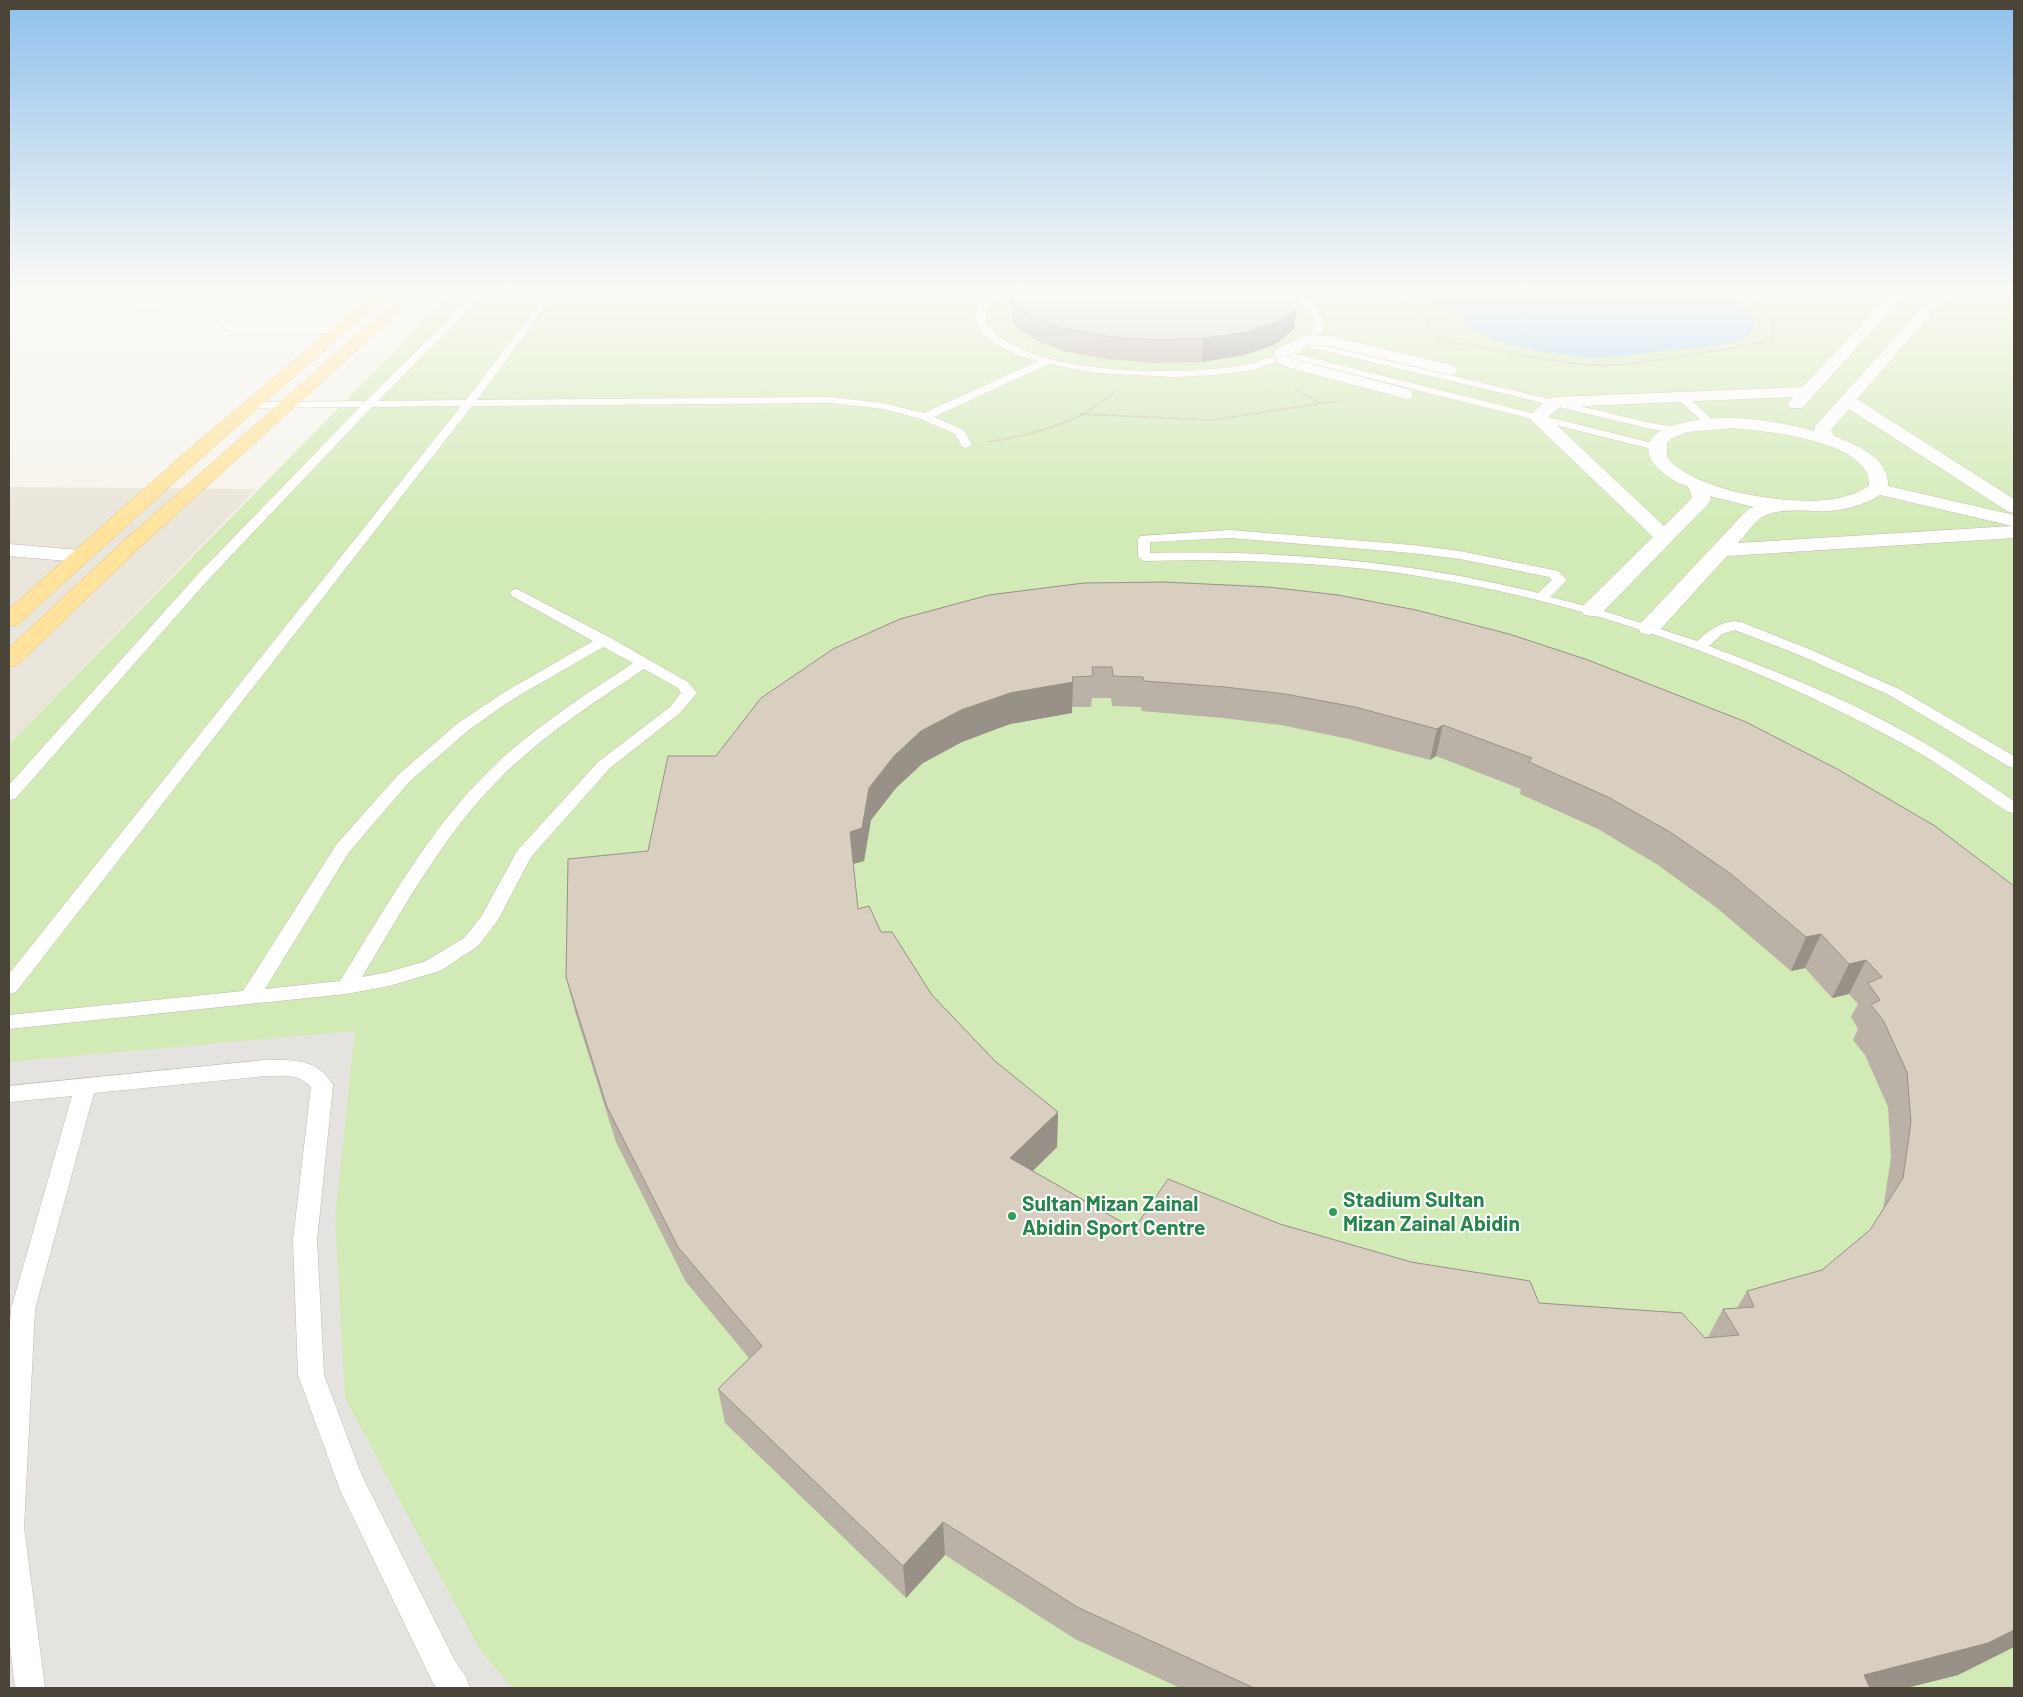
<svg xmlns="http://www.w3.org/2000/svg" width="2023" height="1697" font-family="Barlow,sans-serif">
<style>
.residential{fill:#eae5da}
.green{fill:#d2eab5}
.parking{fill:#e5e3e0}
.water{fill:#a9d4f2}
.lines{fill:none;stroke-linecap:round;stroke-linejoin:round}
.service-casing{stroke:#c2bbae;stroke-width:1}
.minor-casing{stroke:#c2bbae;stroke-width:1}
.primary-casing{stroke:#e6c16a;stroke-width:1}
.path{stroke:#c4b79f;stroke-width:2;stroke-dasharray:1 1;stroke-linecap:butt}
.service{fill:#fff;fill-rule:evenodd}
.minor{fill:#fff;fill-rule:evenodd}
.primary{fill:#ffe39c;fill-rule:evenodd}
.service-bridge-casing{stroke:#c2bbae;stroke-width:11;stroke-linecap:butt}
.service-bridge{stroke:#fff;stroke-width:10}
.wall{fill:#bab2a6;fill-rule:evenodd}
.shaded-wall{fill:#979187}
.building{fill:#d8cfc1;stroke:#979187;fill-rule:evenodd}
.leisure-dot{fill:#2e9e5b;stroke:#fff;stroke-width:2}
.labels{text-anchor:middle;stroke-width:4;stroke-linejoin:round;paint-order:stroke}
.near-leisure-label{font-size:21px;font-weight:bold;fill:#27864d;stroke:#fff;text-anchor:start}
</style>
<rect width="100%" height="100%" fill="#f6f3ec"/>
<path class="residential" d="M9,487L256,489L9,744Z"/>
<path class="green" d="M452,292H2014V1688H9V744Z"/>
<path class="parking" d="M355,1031L335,1217L345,1398L480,1650L513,1688H9V1062Z"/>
<path class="water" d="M1406,292H1726L1744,306L1754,322V328L1746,338L1727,344L1623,356L1591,358L1536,351L1496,340L1475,331L1452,309Z"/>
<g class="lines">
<defs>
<path id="service" d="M91,292H99L109,306H112L249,292H286L282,295L112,312L103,310Z
M476,292H485L378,401L466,400L548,292H556L477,400L831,397L883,403L924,413L1038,361C1020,357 971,339 976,313C978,304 987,298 994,292H1003C997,299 986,305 986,315C985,327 996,335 1005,341C1059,372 1153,374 1213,369C1241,367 1269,361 1293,348C1302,343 1312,338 1314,328C1319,309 1294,302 1285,292C1305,291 1322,308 1324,328L1314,343L1651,423L1676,427L1681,430L1676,433L1651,429L1308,347L1296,354L1660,445L1662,447L1656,450L1289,358L1252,370L1215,375L1175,377L1096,373L1049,364L934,417L964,430L972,445L966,448L962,447L955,434L921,419L883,409L831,403L472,406L16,992L9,994V974L461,406L372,407L208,580L15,799L9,800V785L198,574L360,407L250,408L245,405L250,402L366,401Z
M221,315L224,316L232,326L241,327H338L343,330L338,333H241L226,330L216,318Z
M1682,394L1686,395L1715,422L1716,424L1715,426H1707L1678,399L1677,397Z
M1230,530L1412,545L1460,551L1553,570L1558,571L1567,580L1550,597L1598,609L1697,641C1708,631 1725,618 1741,622L1809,649L1899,689L2014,756V768L2008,766L1889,695L1799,655L1735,630L1722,634L1709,646C1781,673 1854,702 1921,741C1953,759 1983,781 2014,801V813L2008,812C1971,788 1935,760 1896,740C1727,649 1537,585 1346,567C1279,561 1212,559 1144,561L1138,557V539L1140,536ZM1230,538L1412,553L1460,559L1549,577L1552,580L1538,593C1411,561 1281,550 1150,553V542Z
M517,589L609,637L688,682L697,693L680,713L610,768L531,857L498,920L478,946L440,971L389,986L346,994L9,1029V1015L243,991L336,845L398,775L458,723L503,693L593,641L512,596L510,593L512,590ZM603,647L633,663C584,696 532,728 490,770C428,830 386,908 340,981L265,989L349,852L410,781L470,729L513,699ZM644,669L678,688L681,693L670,707L598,762L517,851L481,917L464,938L426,961L388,972L362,977C404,908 444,833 502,776C545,734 595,702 644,669Z
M265,1060C292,1060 318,1058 333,1085L317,1240L324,1375L362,1476L455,1661L466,1677L470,1688H437L433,1683L340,1490L298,1375L293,1240L311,1087C300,1073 282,1076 265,1076L94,1093L35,1309L24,1527L45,1688H15L9,1637V1337L11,1309L72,1096L9,1102V1086Z"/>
<path id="minor" d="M1892,292H1907L1802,408H1790L1788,404L1793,397L1560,407L1548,417L1664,526L1692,498C1691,495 1690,489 1688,487C1686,485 1681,484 1678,483C1667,476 1652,467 1649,454C1641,421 1715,417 1735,418C1761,419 1788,424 1814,431L1816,425L1936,292H1950L1857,399L2014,499V513L2007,511L1849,409L1831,430L1834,436C1855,444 1890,458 1888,486L2014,515V538L1727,556L1657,633L1649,635L1641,633L1638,628L1641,623L1748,509L1754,507L1710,496L1711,499L1709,503L1600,615L1592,616L1584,615L1581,610L1584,605L1653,537L1532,421L1530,417C1535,409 1547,399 1556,397L1803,387ZM1733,428C1765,431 1873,441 1869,486C1857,493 1847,497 1833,499C1792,506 1694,492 1667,457V443L1671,439L1688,432ZM1880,495L2012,526L1738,543C1746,535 1753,523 1762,517C1776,507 1811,512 1829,511C1847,510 1865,504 1880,495Z
M9,544L79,550L86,552L89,556L86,560L79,562L9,556Z"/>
<path id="primary" d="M376,292H391L201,458L17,625L9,626V609L188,450Z
M406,292H421L140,547L17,665L9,667V648L126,539Z"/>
</defs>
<use href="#service" class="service-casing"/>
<use href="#minor" class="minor-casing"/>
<use href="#primary" class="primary-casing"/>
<path class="path" d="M886,292L962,300
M1389,292L1423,316L1439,341C1491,346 1541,362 1593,365C1627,367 1661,359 1695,354C1722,349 1748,348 1773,337L1774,324L1760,306L1738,292
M1295,389L1320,403
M1080,414L1212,420L1338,401
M987,442C1032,435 1080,423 1114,392"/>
<use href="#service" class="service"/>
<use href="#minor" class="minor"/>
<use href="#primary" class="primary"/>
<defs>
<path id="service-bridge" d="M1407,394L1293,364L1281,359L1280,353L1308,340L1329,341L1451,370"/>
</defs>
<use href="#service-bridge" class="service-bridge-casing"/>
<use href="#service-bridge" class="service-bridge"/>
</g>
<path class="wall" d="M1011,292H1298L1294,329L1276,344L1244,355L1202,362L1153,363L1105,359L1062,351L1031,338L1013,324L1011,309Z
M989,595L2014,886V1647L1958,1675L1906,1688H1180L1075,1639L945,1555L906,1598L725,1423L718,1389L749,1358L686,1282L616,1142L575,1012L566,977L648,851L716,756ZM1092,698H1111L1112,706L1141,707L1142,711L1222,718L1281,725L1349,739L1430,760L1436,756L1521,789L1520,794L1598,829L1658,865L1717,908L1791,971L1805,968L1832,998L1849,994L1858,1004L1851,1017L1858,1029L1853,1040L1865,1055L1888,1107L1891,1157L1883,1210L1870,1230L1822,1270L1747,1291L1737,1308L1723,1309L1708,1337L1705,1338L1539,1303L1280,1224L1134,1229L1033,1171L1057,1147L1058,1112L995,1061L932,995L881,932L858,909L853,864L864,861L871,820L896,788L923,763L962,742L1010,724L1072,713V707H1091Z"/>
<path class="shaded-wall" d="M1297,307L1294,329L1276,344L1244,355L1202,362L1203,338Z
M1073,682L1072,713L1010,724L962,742L923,763L896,788L871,820L864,861L853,864L850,832L869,788L894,756L921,731L961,710L1010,693Z
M1443,725L1436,756L1430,760L1437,729Z
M1821,934L1805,968L1791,971L1806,937Z
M1866,960L1849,994L1832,998L1849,964Z
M1058,1112L1057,1147L1010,1193V1158Z
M943,1522L945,1555L906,1598L903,1566Z
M2014,1630V1647L1958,1675L1906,1688H1853L1864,1675Z"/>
<path class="building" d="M1011,292H1298L1297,307L1279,321L1247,332L1203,338L1154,340L1105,336L1063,328L1031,316L1013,302Z
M1164,582L1268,587L1338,595L1416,610L1509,634L1588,660L1746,722L1839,770L1935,826L2014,886V1630L1988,1643L1864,1675L1870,1688H1254L1077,1607L943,1522L903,1566L718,1389L762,1346L678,1247L607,1107L566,977L568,859L648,851L668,756H716L761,698L833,649L900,619L989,595L1084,583ZM1092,667H1112L1113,676L1143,677L1144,681L1225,687L1285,694L1355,707L1437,729L1443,725L1532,758L1529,762L1608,797L1670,832L1731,874L1806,937L1821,934L1849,964L1866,960L1882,977L1868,983L1880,1000L1871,1005L1883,1020L1907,1072L1911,1122L1903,1178L1870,1230L1822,1270L1747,1291L1754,1307L1723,1309L1739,1335L1705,1338L1682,1313L1539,1303L1530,1281L1411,1262L1280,1224L1168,1179L1134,1229L1010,1158L1058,1112L995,1061L932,995L892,932H881L869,906L858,909L850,832L862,828L869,788L894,756L921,731L961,710L1010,693L1073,682L1072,677L1093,676Z"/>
<linearGradient id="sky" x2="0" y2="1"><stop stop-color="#8fc1ec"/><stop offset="0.55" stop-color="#fbfaf6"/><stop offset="1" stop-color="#fbfaf6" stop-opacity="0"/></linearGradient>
<rect width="2023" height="529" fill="url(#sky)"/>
<g class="leisure-dot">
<circle cx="1333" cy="1212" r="5"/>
<circle cx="1012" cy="1216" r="5"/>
</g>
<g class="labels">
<g class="near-leisure-label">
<text x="1343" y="1207">Stadium Sultan<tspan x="1343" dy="24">Mizan Zainal Abidin</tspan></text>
<text x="1022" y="1211">Sultan Mizan Zainal<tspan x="1022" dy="24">Abidin Sport Centre</tspan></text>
</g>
</g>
<rect width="2023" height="1697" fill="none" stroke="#4b4439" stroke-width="20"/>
</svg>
